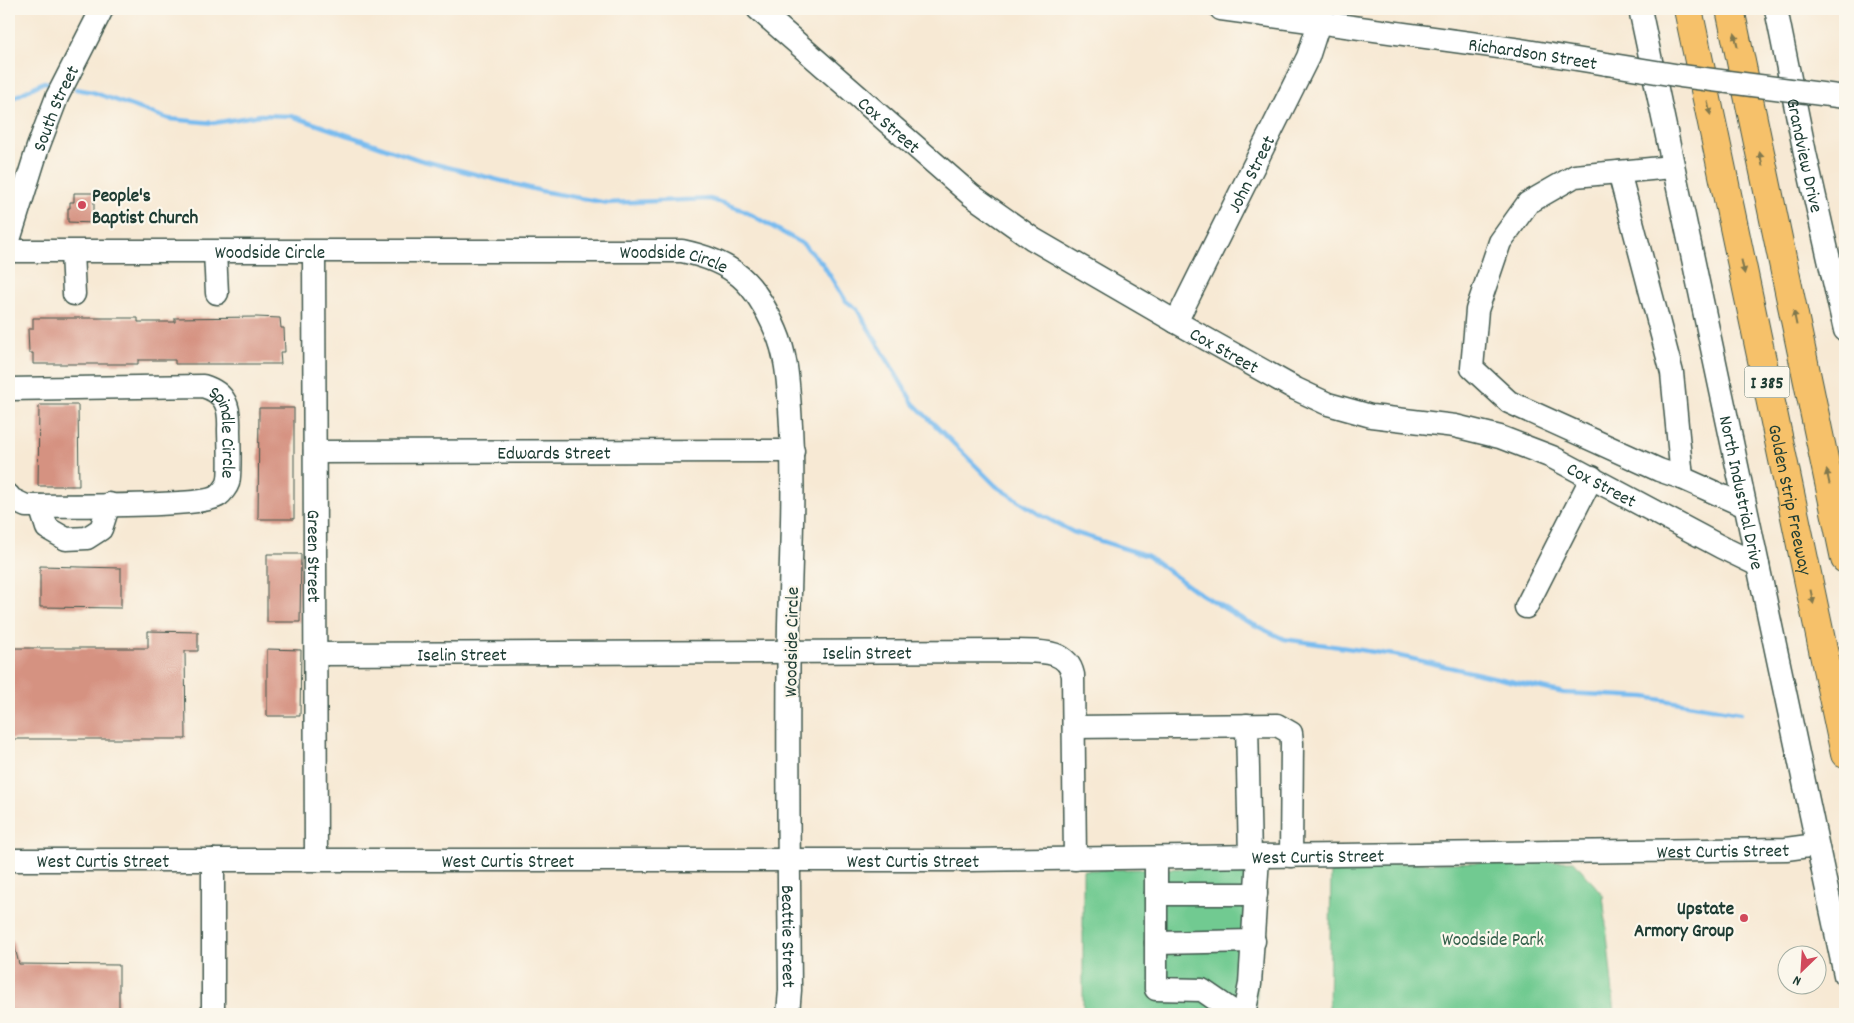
<svg xmlns="http://www.w3.org/2000/svg" width="1854" height="1023" font-family="Dekko,sans-serif">
<style>
.green{fill:#71ca91;stroke:#488462}
.lines{fill:none;stroke-linecap:round;stroke-linejoin:round}
.stream{stroke:#79bcef;stroke-width:4.5}
.building{fill:#d59281}
.minor-casing{stroke:#3f574c;stroke-width:25}
.highway-casing{stroke:#3f574c;stroke-width:30}
.minor{stroke:#fff;stroke-width:22}
.highway{stroke:#f6c16b;stroke-width:28}
.minor-bridge-casing{stroke:#3f574c;stroke-width:25;stroke-linecap:butt}
.minor-bridge{stroke:#fff;stroke-width:22}
.oneway{fill:#80784d}
.poi-dot{fill:#d1495b;stroke:#fbf7ec;stroke-width:2}
.labels{text-anchor:middle;stroke-width:4.5;stroke-linejoin:round;paint-order:stroke}
.shield{fill:#fbf7ec;stroke:#61756b;stroke-width:1}
.shield-label{font-size:18px;font-weight:bold;fill:#1f3d34}
.street-label{font-size:19px;fill:#1f3d34;stroke:#fbf7ec}
.poi-label{font-size:19px;font-weight:bold;fill:#1f3d34;stroke:#fbf7ec;text-anchor:start}
.park-label{font-size:19px;fill:#34604b;stroke:#fbf7ec}
</style>
<rect width="100%" height="100%" fill="#fbf7ec"/>
<filter id="ink" filterUnits="userSpaceOnUse"><feTurbulence type="fractalNoise" baseFrequency=".02" numOctaves="2"/><feDisplacementMap in="SourceGraphic" scale="10" xChannelSelector="R" yChannelSelector="G"/><feConvolveMatrix kernelMatrix="1 2 1 2 8 2 1 2 1" color-interpolation-filters="sRGB"/></filter>
<filter id="wash" filterUnits="userSpaceOnUse"><feTurbulence type="fractalNoise" baseFrequency=".0096" numOctaves="4" result="noise"/><feDisplacementMap in="SourceGraphic" scale="20" xChannelSelector="R" yChannelSelector="G"/><feGaussianBlur stdDeviation="1.12" result="paint"/><feColorMatrix in="noise" values="0 0 0 0 0 0 0 0 0 0 0 0 0 0 0 0 0 1.4 0 .05"/><feComposite in="paint" operator="in"/></filter>
<g filter="url(#wash)">
<rect width="100%" height="100%" fill="#f7e9d4"/>
<path class="green" d="M1574,861L1603,895L1615,1014H1329L1331,864Z
M1263,867L1256,1014H1260H1083V870Z"/>
<g class="lines">
<path class="stream" d="M76,89L92,92L169,119L214,123L260,115L292,116L420,160L541,191L607,203L710,199L743,210L803,244L822,263L846,301L857,309L913,403L996,486L1039,514L1073,532L1148,556L1193,589L1244,620L1284,639L1395,655L1564,693L1645,697L1741,713
M9,100L44,82L49,83"/>
</g>
<g id="blocks">
<path class="building" d="M74,193H94V223L68,222V208H70V202H74Z
M256,317L280,318L281,328H284L285,352H280L281,364H175V360H138V364H33V353H29L28,329H33V318H138V322H175V318Z
M39,405H78L79,486H38Z
M259,408H294V519H258Z
M267,554H301L300,622H267Z
M40,566L121,568V608L40,607Z
M148,631L198,632V651H185L186,739H9V648H148Z
M267,649L301,650L300,716H267Z
M9,940H13L19,964L119,965V1014L9,1013Z"/>
</g>
</g>
<g filter="url(#ink)">
<use href="#blocks" fill-opacity="0" stroke="#3f574c" stroke-width="1"/>
<g class="lines">
<defs>
<g id="minor">
<path id="s1" d="M758,9L971,195L1033,239L1176,322L1296,389L1328,404L1371,416L1455,426L1500,437L1552,457L1721,547L1758,565"/>
<path id="s2" d="M1221,9L1521,50L1607,64"/>
<path id="s3" d="M1640,9L1845,975"/>
<path id="s4" d="M1776,9L1805,153L1845,330"/>
<path d="M1672,167L1575,176L1528,203L1500,242L1477,310L1472,368L1509,402L1659,470L1682,478L1745,506"/>
<path d="M1619,172L1672,373L1682,478"/>
<path id="s5" d="M9,240L38,147L57,97L102,9"/>
<path id="s6" d="M9,251H682C734,262 755,282 776,331C787,356 788,383 790,409C795,481 791,553 789,624C787,746 789,868 790,990L788,1014"/>
<path d="M72,252L74,294"/>
<path d="M215,252L217,293"/>
<path id="s7" d="M314,252L316,860"/>
<path id="s8" d="M1176,322L1308,57L1319,23L1313,10"/>
<path id="s9" d="M9,389L203,386C226,393 230,407 229,429C229,440 231,475 228,483C227,486 222,493 219,495C205,508 55,505 26,506L11,499L9,496"/>
<path id="s10" d="M315,452L793,451"/>
<path d="M40,506L47,528L66,539L87,538L101,529L109,504"/>
<path d="M1526,607L1592,477"/>
<path id="s11" d="M316,654L1015,651C1038,652 1067,648 1073,675L1075,859"/>
<path d="M1247,725L1250,857"/>
<path d="M1074,727L1277,725L1291,733L1292,743L1291,856"/>
<path d="M1156,858V989L1202,990L1237,1014"/>
<path id="s12" d="M9,860H969L1786,849L1816,845"/>
<path d="M213,860V1014"/>
<path d="M1156,894H1256"/>
<path d="M1156,943L1254,941"/>
<path d="M1244,1014L1250,984L1258,857"/>
</g>
<g id="highway">
<path id="s13" d="M1688,9L1845,754"/>
<path d="M1730,9L1845,559"/>
</g>
</defs>
<use href="#minor" class="minor-casing"/>
<use href="#highway" class="highway-casing"/>
<use href="#minor" class="minor"/>
<use href="#highway" class="highway"/>
<defs>
<path id="minor-bridge" d="M1607,64L1681,76L1845,97"/>
</defs>
<use href="#minor-bridge" class="minor-bridge-casing"/>
<use href="#minor-bridge" class="minor-bridge"/>
</g>
<defs><path id="oneway-solid" d="M-6-.8H1V-3.2L6.5 0L1 3.2V.8H-6Z" transform="scale(1.25)"/></defs>
<g class="oneway">
<use href="#oneway-solid" transform="translate(1736 40) rotate(-102)"/>
<use href="#oneway-solid" transform="translate(1709 108) rotate(78)"/>
<use href="#oneway-solid" transform="translate(1761 159) rotate(-102)"/>
<use href="#oneway-solid" transform="translate(1743 267) rotate(78)"/>
<use href="#oneway-solid" transform="translate(1795 318) rotate(-102)"/>
<use href="#oneway-solid" transform="translate(1828 477) rotate(-102)"/>
<use href="#oneway-solid" transform="translate(1812 597) rotate(78)"/>
</g>
</g>
<g class="poi-dot">
<circle cx="82" cy="205" r="5"/>
<circle cx="1744" cy="918" r="5"/>
</g>
<g class="labels">
<rect class="shield" x="1744.5" y="366.5" width="45" height="31" rx="4"/>
<g class="shield-label">
<text x="1767" y="388">I 385</text>
</g>
<g class="street-label">
<text dy="7" stroke="none"><textPath href="#s2" startOffset="315">Richardson Street</textPath></text>
<text dy="7" stroke="none"><textPath href="#s5" startOffset="140">South Street</textPath></text>
<text dy="7" stroke="none"><textPath href="#s1" startOffset="175">Cox Street</textPath></text>
<text dy="7" stroke="none"><textPath href="#s4" startOffset="149">Grandview Drive</textPath></text>
<text dy="7" stroke="none"><textPath href="#s8" startOffset="166">John Street</textPath></text>
<text dy="7" stroke="none"><textPath href="#s6" startOffset="261">Woodside Circle</textPath></text>
<text dy="7" stroke="none"><textPath href="#s6" startOffset="666">Woodside Circle</textPath></text>
<text dy="7" stroke="none"><textPath href="#s1" startOffset="580">Cox Street</textPath></text>
<text dy="7" stroke="none"><textPath href="#s9" startOffset="251">Spindle Circle</textPath></text>
<text dy="7" stroke="none"><textPath href="#s10" startOffset="239">Edwards Street</textPath></text>
<text dy="7" stroke="none"><textPath href="#s1" startOffset="985">Cox Street</textPath></text>
<text dy="7" stroke="none"><textPath href="#s3" startOffset="494">North Industrial Drive</textPath></text>
<text dy="7" stroke="none"><textPath href="#s13" startOffset="501">Golden Strip Freeway</textPath></text>
<text dy="7" stroke="none"><textPath href="#s7" startOffset="304">Green Street</textPath></text>
<text transform="translate(790 642) rotate(-89)" y="7">Woodside Circle</text>
<text dy="7" stroke="none"><textPath href="#s11" startOffset="551">Iselin Street</textPath></text>
<text dy="7" stroke="none"><textPath href="#s11" startOffset="146">Iselin Street</textPath></text>
<text dy="7" stroke="none"><textPath href="#s12" startOffset="1714">West Curtis Street</textPath></text>
<text dy="7" stroke="none"><textPath href="#s12" startOffset="1309">West Curtis Street</textPath></text>
<text dy="7" stroke="none"><textPath href="#s12" startOffset="904">West Curtis Street</textPath></text>
<text dy="7" stroke="none"><textPath href="#s12" startOffset="94">West Curtis Street</textPath></text>
<text dy="7" stroke="none"><textPath href="#s12" startOffset="499">West Curtis Street</textPath></text>
<text dy="7" stroke="none"><textPath href="#s6" startOffset="1410">Beattie Street</textPath></text>
</g>
<g class="poi-label">
<text x="92" y="201">People's<tspan x="92" dy="22">Baptist Church</tspan></text>
<text x="1734" y="914" text-anchor="end">Upstate<tspan x="1734" dy="22">Armory Group</tspan></text>
</g>
<g class="park-label">
<text x="1493" y="945">Woodside Park</text>
</g>
</g>
<rect width="1854" height="1023" fill="none" stroke="#fbf7ec" stroke-width="30"/>
<g transform="translate(1802 970) rotate(205)"><circle r="24" fill="#fbf7ec" stroke="#a3ada2"/>
<path d="M0-4L9 19L0 12L-9 19Z" fill="#d1495b"/>
<text y="-8" font-size="14" font-weight="bold" text-anchor="middle" fill="#1f3d34">N</text>
</g>
</svg>
